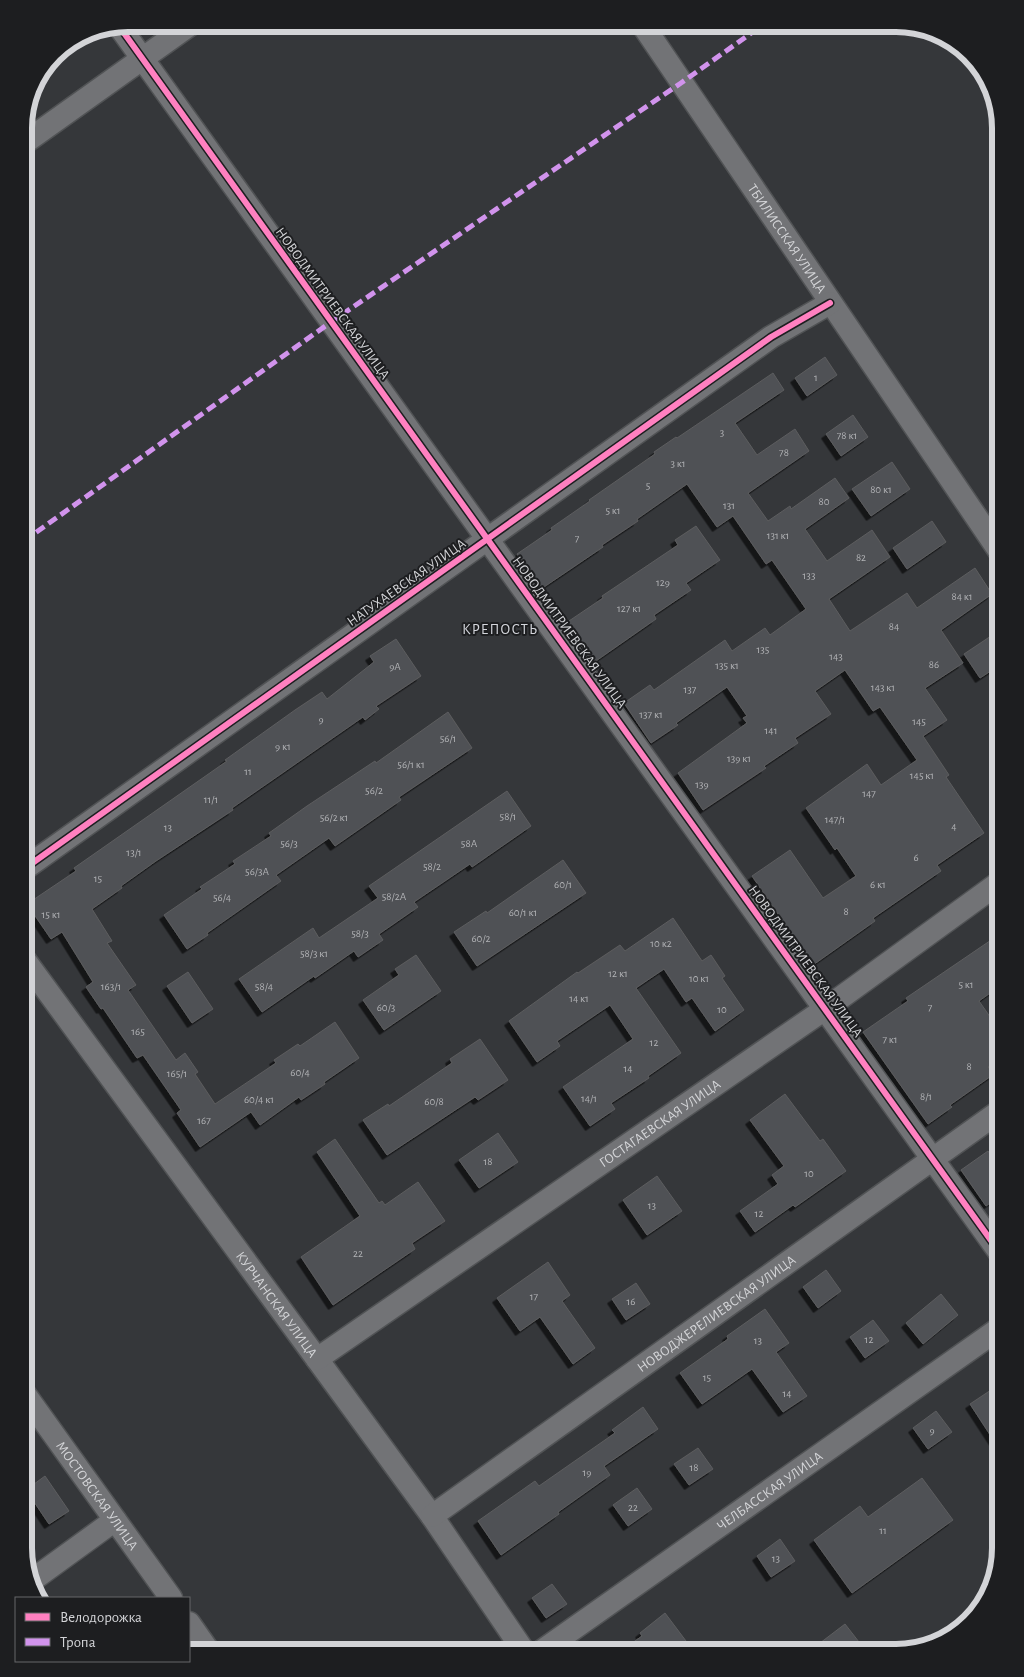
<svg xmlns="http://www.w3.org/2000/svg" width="1024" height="1677" font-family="'Alegreya Sans',sans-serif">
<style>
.building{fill:#505154;stroke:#5c5d5f;filter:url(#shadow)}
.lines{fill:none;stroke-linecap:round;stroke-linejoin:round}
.minor-casing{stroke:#515355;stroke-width:25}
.minor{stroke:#727376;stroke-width:22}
.quiet{stroke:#d193ec;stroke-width:5;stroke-dasharray:10 5;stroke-linecap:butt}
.cycleway-casing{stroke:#1d1e20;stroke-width:9}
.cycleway{stroke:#ff80c0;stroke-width:6}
.labels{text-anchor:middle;stroke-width:4;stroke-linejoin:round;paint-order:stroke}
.number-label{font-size:11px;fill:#b2b3b6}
.street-label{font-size:14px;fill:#d3d4d7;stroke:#1d1e20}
.neighbourhood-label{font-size:15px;letter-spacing:1px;fill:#d4d6dc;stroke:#1d1e20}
.rim{fill:none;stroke:#d3d4d7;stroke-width:6}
</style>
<defs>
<filter id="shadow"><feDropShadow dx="-4.5" dy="4.5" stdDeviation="0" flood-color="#0009"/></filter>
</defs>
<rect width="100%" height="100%" fill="#35373a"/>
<path class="building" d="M825,357L837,375L807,396L795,378Z
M773,373L784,390L735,423L757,455L795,429L809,451L748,493L768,521L790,506L791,509L835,478L849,498L805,529L827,561L872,530L890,557L829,599L850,631L907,593L917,608L975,568L992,594L941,630L963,663L925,688L947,720L923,736L949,775L946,777L984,833L937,865L941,871L873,918L875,921L813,965L752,876L790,850L823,898L856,876L837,848L835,850L806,808L867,764L881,785L917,760L880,707L873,711L845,670L815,691L831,714L795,738L798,743L764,766L766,768L703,810L678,773L747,723L743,718L747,716L727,687L676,723L678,725L651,743L624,703L650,685L654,690L725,640L732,651L765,628L770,635L806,609L772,560L766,564L733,516L717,527L687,484L637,519L638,521L602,545L603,547L541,589L517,554L552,530L551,528L590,501L589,500L655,454L654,452L676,437L677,438Z
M853,415L868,437L841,456L826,434Z
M892,462L910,489L871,516L852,489Z
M932,521L946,542L907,569L893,548Z
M696,526L720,560L686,583L691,590L654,615L656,619L593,663L566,623L603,598L602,596L678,545L675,540Z
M1000,630V665L980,678L964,654Z
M396,639L421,676L376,706L379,709L365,720L363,717L232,808L233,810L156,861L121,886L122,888L92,909L112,941L107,943L136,985L128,990L176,1060L185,1053L198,1072L195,1074L215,1104L276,1063L274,1060L298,1044L300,1046L335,1022L359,1058L324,1082L325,1084L301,1100L299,1097L260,1125L251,1112L200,1147L177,1113L181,1110L143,1055L137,1058L103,1008L101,1009L86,987L93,982L62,932L51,939L27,904L76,871L74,868L227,761L225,760L295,710L322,692L327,699L374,662L370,656Z
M448,712L472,748L399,797L401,800L335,846L329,838L276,875L281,881L207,933L208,935L187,949L164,915L202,889L200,887L235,864L233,861L271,836L269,833L307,806L375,761L376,763Z
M507,791L531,826L472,867L470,864L414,902L418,907L379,934L383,940L358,957L354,951L315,978L314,976L262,1012L239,979L313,928L319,938L378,898L369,886Z
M563,860L586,893L477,966L454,932L486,911L487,913Z
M673,918L702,961L711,955L725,976L722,978L744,1010L715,1031L692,998L686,1002L664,969L636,988L681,1053L648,1076L649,1078L611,1103L615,1109L590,1126L563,1087L633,1039L610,1005L557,1041L560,1046L537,1062L509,1021L577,972L578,973L620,945L625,951Z
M1000,934V986L979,1001L1000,1031V1059L988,1067L994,1074L950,1105L952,1107L928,1124L863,1032L908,1001L906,998Z
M416,955L441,991L384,1030L363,1000L399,975L395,969Z
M188,972L213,1009L192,1023L167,986Z
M480,1039L508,1080L478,1100L475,1097L387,1155L363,1120L388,1104L389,1106L452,1063L450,1059Z
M785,1094L820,1141L823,1139L846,1171L795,1207L793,1205L755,1232L740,1211L778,1184L772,1175L784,1166L750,1120Z
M498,1133L518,1162L479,1188L459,1160Z
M335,1139L379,1203L382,1201L385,1205L418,1182L445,1221L412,1243L415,1249L333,1305L301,1257L360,1216L317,1152Z
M988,1151L1000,1169V1196L986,1206L961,1170Z
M657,1176L682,1211L647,1235L623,1200Z
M548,1262L570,1295L562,1301L595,1348L573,1364L540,1317L520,1331L497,1298Z
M826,1270L841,1291L818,1308L803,1287Z
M636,1283L650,1304L626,1320L612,1299Z
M941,1294L958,1315L923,1344L906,1323Z
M765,1309L789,1343L776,1352L807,1396L783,1412L752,1369L702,1404L680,1373L728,1339L727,1336Z
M873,1320L889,1341L865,1358L850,1337Z
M1000,1384V1450L970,1404Z
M643,1407L658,1429L604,1466L610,1475L558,1512L559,1514L501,1555L478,1521L535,1481L539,1486L615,1433L612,1430Z
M936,1411L952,1432L928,1449L913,1428Z
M698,1448L713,1469L689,1485L674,1464Z
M45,1476L69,1511L49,1524L26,1490Z
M922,1478L953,1520L852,1593L814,1540L860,1506L868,1517Z
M637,1488L652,1509L628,1526L613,1505Z
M780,1539L795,1561L771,1577L757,1556Z
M552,1584L567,1604L546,1618L532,1598Z
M665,1613L695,1653H618L642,1636L640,1633Z
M845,1624L859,1642L843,1653H827L820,1643Z"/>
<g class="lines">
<defs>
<g id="minor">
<path id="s1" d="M642,24L1000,552"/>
<path d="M119,26L1000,1253"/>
<path d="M24,143L191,24"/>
<path d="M24,869L771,337L830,303"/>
<path id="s2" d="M24,959L432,1516L525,1653"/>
<path id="s3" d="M317,1359L825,1009L1000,882"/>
<path id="s4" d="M24,1393L171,1598"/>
<path id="s5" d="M432,1516L1000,1111"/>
<path d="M31,1581L115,1520"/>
<path d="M189,1623L210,1653"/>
<path id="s6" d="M539,1653L1000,1328"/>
</g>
</defs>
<use href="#minor" class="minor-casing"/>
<use href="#minor" class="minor"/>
<path class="quiet" d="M24,541L331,322L681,83L764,24"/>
<defs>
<path id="cycleway" d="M119,26L1000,1253
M24,869L771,337L830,303"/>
</defs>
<use href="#cycleway" class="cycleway-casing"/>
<use href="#cycleway" class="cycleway"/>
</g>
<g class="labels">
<g class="number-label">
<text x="816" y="381">1</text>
<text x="722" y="436">3</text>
<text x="847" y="439">78 к1</text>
<text x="784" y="456">78</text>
<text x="678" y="467">3 к1</text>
<text x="648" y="489">5</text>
<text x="881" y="493">80 к1</text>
<text x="824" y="505">80</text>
<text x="729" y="509">131</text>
<text x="613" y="514">5 к1</text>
<text x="778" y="539">131 к1</text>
<text x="577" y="542">7</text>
<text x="861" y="561">82</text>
<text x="809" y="579">133</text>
<text x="663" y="586">129</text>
<text x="962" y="600">84 к1</text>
<text x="629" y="612">127 к1</text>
<text x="894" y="630">84</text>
<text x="763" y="653">135</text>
<text x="836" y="660">143</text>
<text x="934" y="668">86</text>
<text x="727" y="669">135 к1</text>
<text x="395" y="670">9А</text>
<text x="883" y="691">143 к1</text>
<text x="690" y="693">137</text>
<text x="651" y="718">137 к1</text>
<text x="321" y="723">9</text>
<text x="919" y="725">145</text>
<text x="771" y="734">141</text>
<text x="448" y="742">56/1</text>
<text x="283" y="750">9 к1</text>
<text x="739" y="762">139 к1</text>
<text x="411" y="768">56/1 к1</text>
<text x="248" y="775">11</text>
<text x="922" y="779">145 к1</text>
<text x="702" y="788">139</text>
<text x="374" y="794">56/2</text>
<text x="869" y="797">147</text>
<text x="211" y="803">11/1</text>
<text x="508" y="820">58/1</text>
<text x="334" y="821">56/2 к1</text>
<text x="835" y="823">147/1</text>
<text x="954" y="830">4</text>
<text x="168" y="831">13</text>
<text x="289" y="847">56/3</text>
<text x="469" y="847">58А</text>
<text x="134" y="856">13/1</text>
<text x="916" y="861">6</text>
<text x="432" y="870">58/2</text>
<text x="257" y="875">56/3А</text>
<text x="98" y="882">15</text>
<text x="563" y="888">60/1</text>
<text x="878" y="888">6 к1</text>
<text x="394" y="900">58/2А</text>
<text x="222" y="901">56/4</text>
<text x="846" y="915">8</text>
<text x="523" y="916">60/1 к1</text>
<text x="51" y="918">15 к1</text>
<text x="360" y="937">58/3</text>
<text x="481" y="942">60/2</text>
<text x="661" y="947">10 к2</text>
<text x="314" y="957">58/3 к1</text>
<text x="618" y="977">12 к1</text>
<text x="699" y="982">10 к1</text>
<text x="966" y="988">5 к1</text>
<text x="111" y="990">163/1</text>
<text x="264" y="990">58/4</text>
<text x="579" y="1002">14 к1</text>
<text x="386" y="1011">60/3</text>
<text x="930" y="1011">7</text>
<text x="722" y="1013">10</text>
<text x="138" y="1035">165</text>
<text x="890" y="1043">7 к1</text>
<text x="654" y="1046">12</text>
<text x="969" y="1070">8</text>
<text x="628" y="1072">14</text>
<text x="300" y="1076">60/4</text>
<text x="177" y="1077">165/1</text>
<text x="926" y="1100">8/1</text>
<text x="589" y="1102">14/1</text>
<text x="259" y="1103">60/4 к1</text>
<text x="434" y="1105">60/8</text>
<text x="204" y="1124">167</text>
<text x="488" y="1165">18</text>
<text x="809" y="1177">10</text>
<text x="652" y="1209">13</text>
<text x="759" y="1217">12</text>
<text x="358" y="1257">22</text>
<text x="534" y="1300">17</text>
<text x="631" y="1305">16</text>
<text x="869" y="1343">12</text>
<text x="758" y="1344">13</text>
<text x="707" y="1381">15</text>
<text x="787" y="1397">14</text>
<text x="932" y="1434">9</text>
<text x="694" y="1471">18</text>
<text x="587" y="1476">19</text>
<text x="633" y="1511">22</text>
<text x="883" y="1534">11</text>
<text x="776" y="1562">13</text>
</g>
<g class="street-label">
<text dy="5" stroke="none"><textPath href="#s1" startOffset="259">ТБИЛИССКАЯ УЛИЦА</textPath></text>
<text transform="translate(333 303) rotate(54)" y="5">НОВОДМИТРИЕВСКАЯ УЛИЦА</text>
<text transform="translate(406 582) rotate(-35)" y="5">НАТУХАЕВСКАЯ УЛИЦА</text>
<text transform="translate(570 632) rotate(54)" y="5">НОВОДМИТРИЕВСКАЯ УЛИЦА</text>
<text transform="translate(806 961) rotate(54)" y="5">НОВОДМИТРИЕВСКАЯ УЛИЦА</text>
<text dy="5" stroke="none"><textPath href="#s3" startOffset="416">ГОСТАГАЕВСКАЯ УЛИЦА</textPath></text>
<text dy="5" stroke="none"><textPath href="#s2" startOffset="428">КУРЧАНСКАЯ УЛИЦА</textPath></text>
<text dy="5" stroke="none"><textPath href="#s5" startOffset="349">НОВОДЖЕРЕЛИЕВСКАЯ УЛИЦА</textPath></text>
<text dy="5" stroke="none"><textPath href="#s6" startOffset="282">ЧЕЛБАССКАЯ УЛИЦА</textPath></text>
<text dy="5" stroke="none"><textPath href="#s4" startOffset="126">МОСТОВСКАЯ УЛИЦА</textPath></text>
</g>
<g class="neighbourhood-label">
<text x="500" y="634">КРЕПОСТЬ</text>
</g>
</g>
<path d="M0 0H1024V1677H0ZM128 32H896A96 96 0 0 1 992 128V1548A96 96 0 0 1 896 1644H128A96 96 0 0 1 32 1548V128A96 96 0 0 1 128 32Z" fill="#1d1e20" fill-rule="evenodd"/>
<path class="rim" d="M128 32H896A96 96 0 0 1 992 128V1548A96 96 0 0 1 896 1644H128A96 96 0 0 1 32 1548V128A96 96 0 0 1 128 32Z"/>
<rect x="15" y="1597" width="175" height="65" fill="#1d1e20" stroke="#666769"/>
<rect x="25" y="1613" width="25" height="8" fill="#ff80c0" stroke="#666769"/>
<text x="60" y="1622" font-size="15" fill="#d3d4d7">Велодорожка</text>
<rect x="25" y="1638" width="25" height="8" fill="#d193ec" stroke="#666769"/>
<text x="60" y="1647" font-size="15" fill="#d3d4d7">Тропа</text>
</svg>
